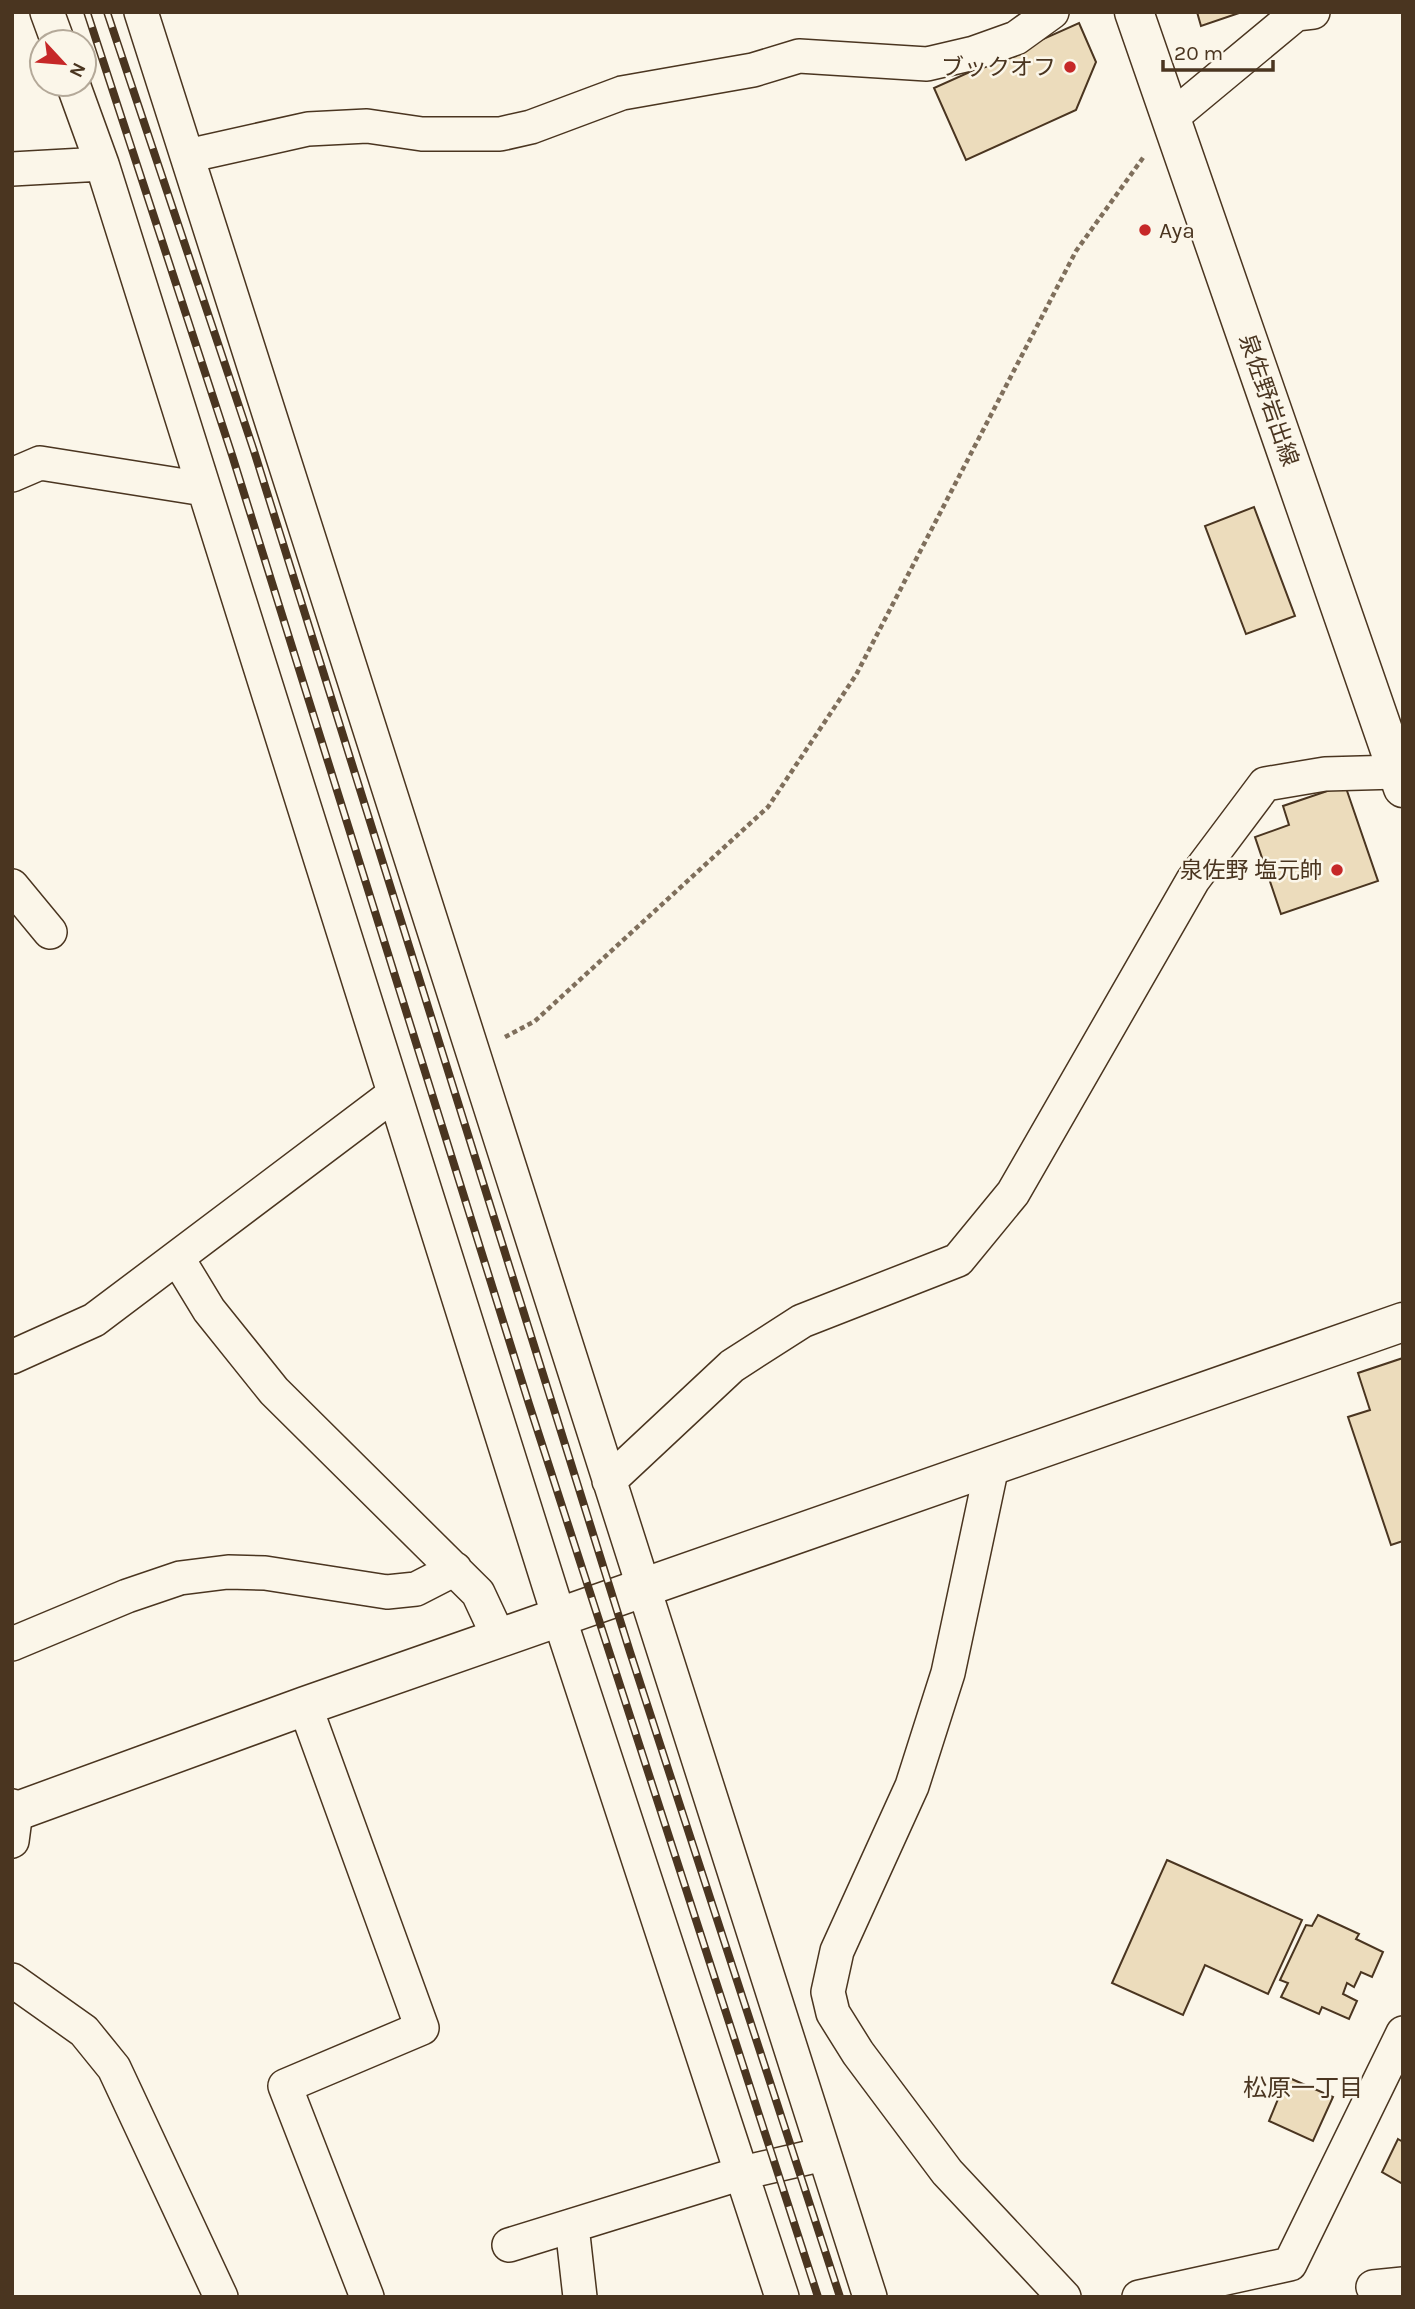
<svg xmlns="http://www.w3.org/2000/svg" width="1415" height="2309" font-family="Karla,'Noto Sans JP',sans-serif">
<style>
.building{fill:#ecdcbc;stroke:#4a3520;stroke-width:2}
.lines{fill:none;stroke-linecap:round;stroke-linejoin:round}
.minor-casing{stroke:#4a3520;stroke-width:36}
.tertiary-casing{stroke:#4a3520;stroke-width:41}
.primary-casing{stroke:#4a3520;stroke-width:41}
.path{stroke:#7f6f5c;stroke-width:4.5;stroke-dasharray:5 3.5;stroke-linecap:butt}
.minor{stroke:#fbf6e9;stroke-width:33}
.tertiary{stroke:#fbf6e9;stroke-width:38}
.primary{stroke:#fbf6e9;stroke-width:38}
.rail-casing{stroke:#4a3520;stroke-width:8}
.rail{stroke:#fbf6e9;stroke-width:5;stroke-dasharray:16;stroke-linecap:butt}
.poi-dot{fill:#c62828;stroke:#fbf6e9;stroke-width:2.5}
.labels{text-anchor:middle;stroke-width:5;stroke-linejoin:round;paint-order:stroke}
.poi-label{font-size:23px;fill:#4a3520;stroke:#fbf6e9;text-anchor:end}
.street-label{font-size:23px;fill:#4a3520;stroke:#fbf6e9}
.neighbourhood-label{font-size:24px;fill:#4a3520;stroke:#fbf6e9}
</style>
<rect width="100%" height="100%" fill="#fbf6e9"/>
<path class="building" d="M1197,12H1242L1201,26Z
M1079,23L1096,62L1076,110L966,160L934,88Z
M1254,507L1295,616L1246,634L1205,526Z
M1345,785L1378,881L1281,914L1255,837L1289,825L1283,806Z
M1403,1358V1541L1391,1545L1348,1417L1370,1410L1358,1373Z
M1167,1860L1302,1920L1268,1994L1205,1965L1183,2015L1112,1983Z
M1318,1915L1359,1934L1356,1939L1383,1952L1372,1977L1361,1972L1354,1987L1347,1983L1343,1994L1357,2001L1349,2019L1322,2007L1319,2014L1281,1997L1288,1983L1280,1980L1306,1925L1312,1926Z
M1287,2077L1333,2097L1313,2141L1269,2121Z
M1398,2139L1403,2142V2184L1382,2172Z"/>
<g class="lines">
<defs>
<path id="minor" d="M47,12L58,42
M141,12L870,2297
M73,84L102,164L559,1617L782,2297
M1172,117L1296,14L1313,12
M187,156L308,129L367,126L422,134H500L531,127L622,93L753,70L799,56L927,64L974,53L1016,38L1052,12
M12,169L102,164
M12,475L40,463L204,489
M12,886L50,932
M178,1259L209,1310L274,1391L478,1593L499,1638
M12,1357L94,1320L394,1094
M992,1466L948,1673L912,1786L837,1951L828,1992L833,2013L858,2053L947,2172L1064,2297
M609,1481L732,1366L802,1321L958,1260L1013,1193L1193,880L1265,784L1325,774L1397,772
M12,1644L127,1596L180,1578L228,1572L265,1573L387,1592L416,1589L455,1569
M305,1706L422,2028L285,2086L367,2297
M12,1806L16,1811L12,1841
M12,1980L84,2031L114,2068L221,2297
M572,2226L580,2297
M509,2245L742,2173L824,2154
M1373,2287L1403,2284
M1139,2297L1290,2264L1403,2033"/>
<path id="tertiary" d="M12,1813L305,1706L1403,1322"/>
<path id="primary" d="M1134,12L1403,788"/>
</defs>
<use href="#minor" class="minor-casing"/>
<use href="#tertiary" class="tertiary-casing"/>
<use href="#primary" class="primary-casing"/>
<path class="path" d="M505,1037L535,1021L768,807L856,675L1076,251L1145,155"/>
<use href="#minor" class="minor"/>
<use href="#tertiary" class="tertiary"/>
<use href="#primary" class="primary"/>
<defs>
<path id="rail" d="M87,12L232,455L529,1404L818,2297
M107,12L254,451L630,1652L840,2297"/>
</defs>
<use href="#rail" class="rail-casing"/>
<use href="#rail" class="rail"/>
</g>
<g class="poi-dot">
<circle cx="1070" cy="67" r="7"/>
<circle cx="1145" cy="230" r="7"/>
<circle cx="1337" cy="870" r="7"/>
</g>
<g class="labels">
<g class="poi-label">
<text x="1056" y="75">ブックオフ</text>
<text x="1159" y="238" text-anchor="start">Aya</text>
<text x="1323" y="878">泉佐野 塩元帥</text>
</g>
<g class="street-label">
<text transform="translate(1269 400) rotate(71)" y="8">泉佐野岩出線</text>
</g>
<g class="neighbourhood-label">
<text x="1303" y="2096">松原一丁目</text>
</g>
</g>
<rect width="1415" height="2309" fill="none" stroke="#4a3520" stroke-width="28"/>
<g transform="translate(63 63) rotate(116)"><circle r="33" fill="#fbf6e9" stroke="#b4a999" stroke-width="2"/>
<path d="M0-5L12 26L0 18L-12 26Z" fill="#c62828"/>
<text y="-10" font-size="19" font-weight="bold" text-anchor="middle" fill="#4a3520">N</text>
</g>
<path d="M1163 60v10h110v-10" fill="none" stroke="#4a3520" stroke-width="3.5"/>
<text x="1174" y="60" font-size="21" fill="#4a3520" stroke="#fbf6e9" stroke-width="5" paint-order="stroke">20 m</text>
</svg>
